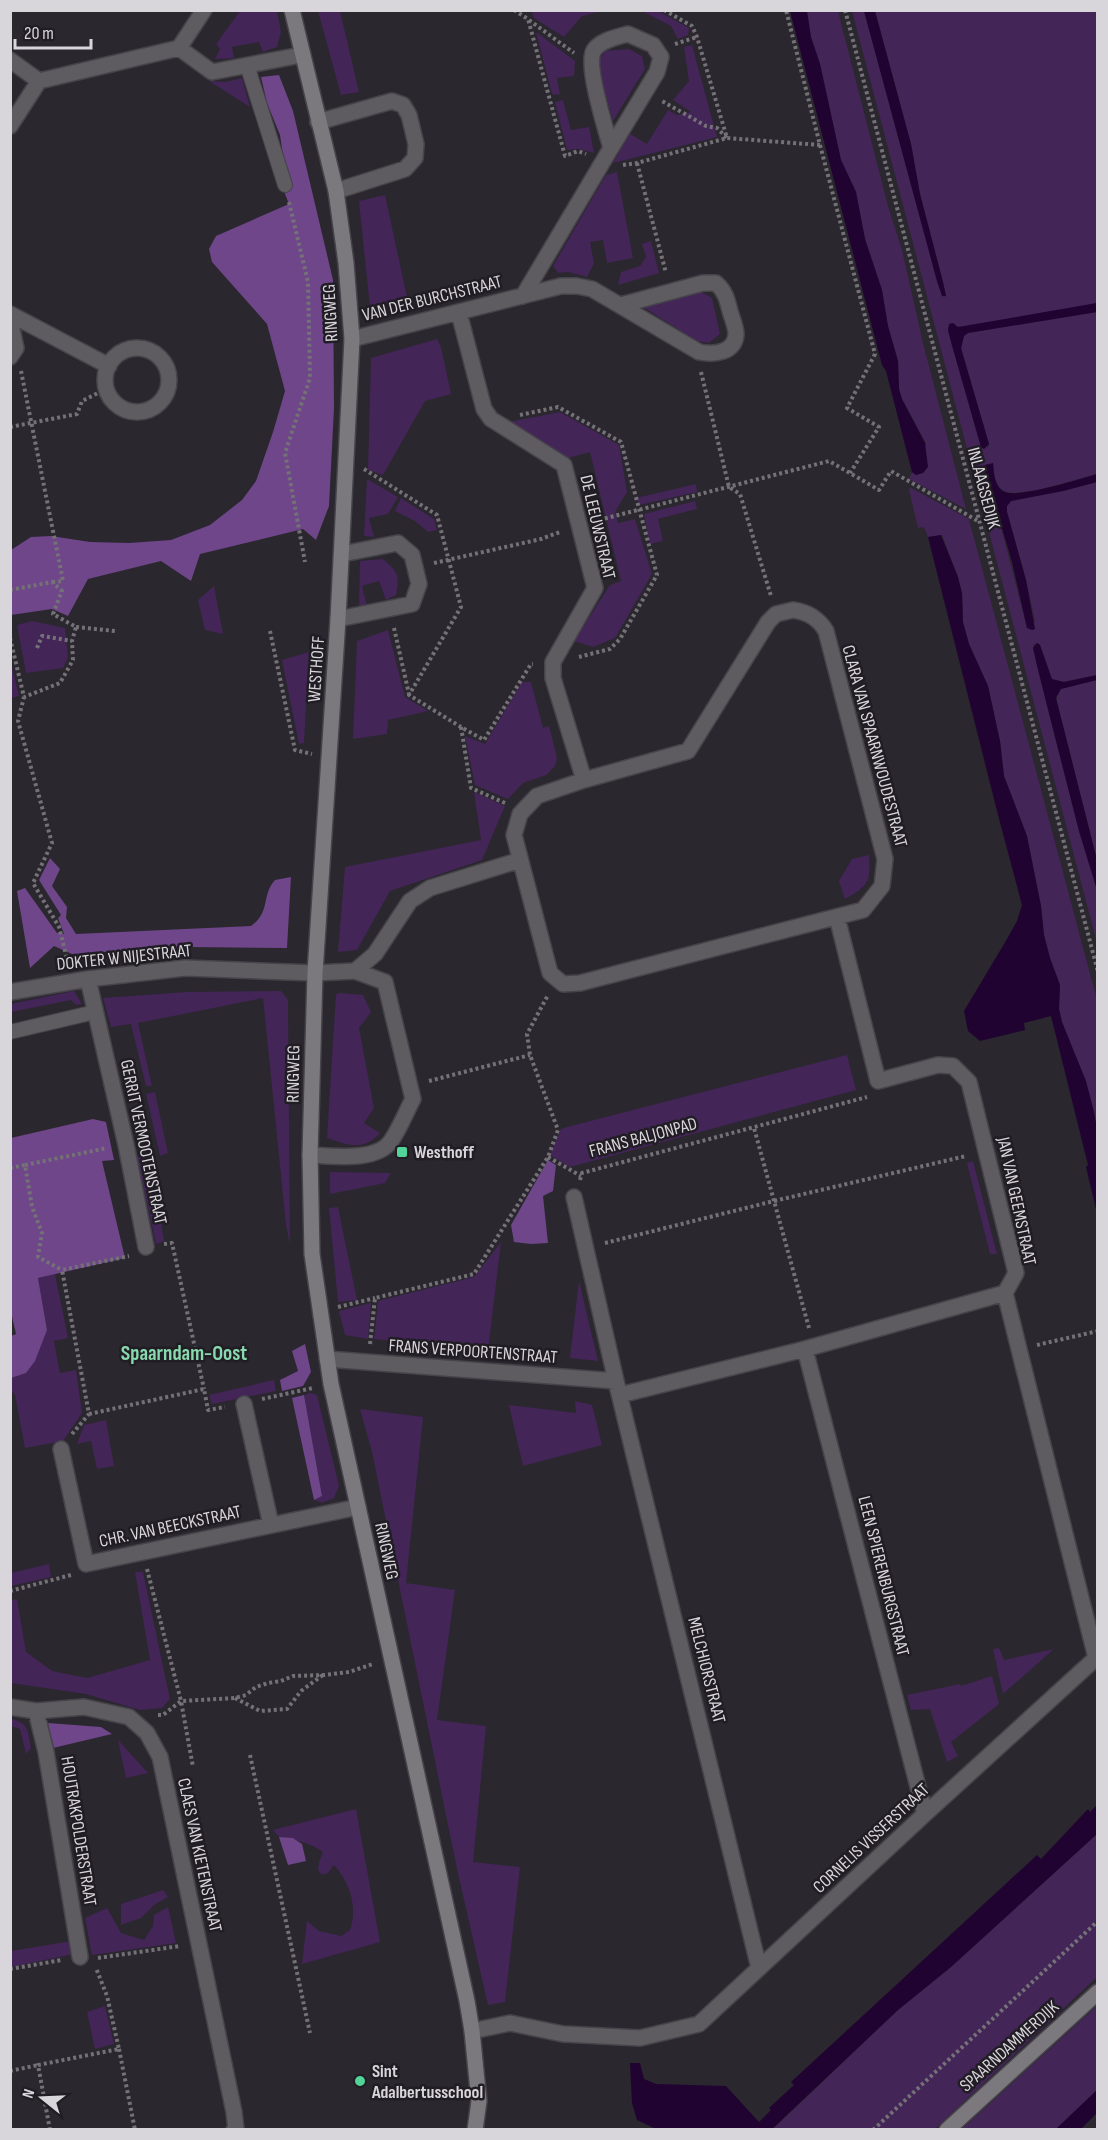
<svg xmlns="http://www.w3.org/2000/svg" width="1108" height="2140" font-family="'Sofia Sans Condensed',sans-serif">
<style>
.green{fill:#432558}
.forest{fill:#6e4689}
.water{fill:#210332}
.lines{fill:none;stroke-linecap:round;stroke-linejoin:round}
.lane-casing{stroke:#46434a;stroke-width:16}
.street-casing{stroke:#46434a;stroke-width:18}
.secondary-casing{stroke:#46434a;stroke-width:18}
.path{stroke:#747177;stroke-width:4;stroke-dasharray:3 3;stroke-linecap:butt}
.lane{stroke:#5e5c60;stroke-width:14}
.street{stroke:#5e5c60;stroke-width:15}
.secondary{stroke:#7c797e;stroke-width:15}
.poi-dot{fill:#52d397;stroke:#211d24;stroke-width:2}
.labels{text-anchor:middle;stroke-width:5;stroke-linejoin:round;paint-order:stroke}
.street-label{font-size:18px;fill:#d9d6db;stroke:#211d24}
.poi-label{font-size:18px;font-weight:bold;fill:#d9d6db;stroke:#211d24;text-anchor:start}
.quarter-label{font-size:21px;font-weight:bold;fill:#88d9ae;stroke:#211d24}
</style>
<rect width="100%" height="100%" fill="#2a272e"/>
<path class="green" d="M240,11H277L281,32L277,47L263,52L259,42L232,47L234,58L215,59L220,49L216,44Z
M318,11H340L359,92L341,95Z
M536,11V10L603,11L582,16L564,37L534,18L532,12Z
M642,11H658L689,28L688,35L678,39L671,26Z
M807,11H838L888,206L902,250L923,343L966,509L909,479L912,472L916,475L926,443L902,399L899,389L898,361L888,326L882,290L865,239L856,192L841,160L820,64L811,37Z
M852,11H864L937,281L942,296L944,297L946,296L943,282L920,194L911,144L875,11H1097V303L948,330L979,441L988,448L989,444L961,348L964,336L968,333L1097,312V474C1080,478 1018,499 1004,491C996,487 993,474 994,466L985,465L1027,628L1035,621L1026,580L1007,512V506L1011,501L1063,491L1097,482V675L1063,682L1051,679L1040,645L1037,643L1033,645L1049,714L1079,831L1097,890V943Z
M536,32L575,61L574,76L557,78L560,95L552,94Z
M692,45L717,137L613,163L630,134L647,144L668,110L677,115L691,112L673,100L689,81L684,47Z
M629,49L642,56L645,69L613,121L597,63L605,51Z
M242,78L250,107L209,81L226,82Z
M563,100L571,130L589,127L594,153L579,149L567,150L555,102Z
M617,172L633,258L607,263L603,240L590,242L594,263L587,277L568,272L558,273L553,266L606,175Z
M385,195L409,306L377,312L370,308L359,201Z
M651,241L659,273L618,285L621,272L640,266L646,257L642,244Z
M701,292L712,298L720,334L709,343L697,341L643,307Z
M437,339L441,347L451,394L425,401L383,475L368,470L371,358Z
M560,412L619,445L627,492L615,512L618,523L635,519L652,574L615,638L593,647L574,641L610,585L621,581L590,452L568,458L509,422Z
M367,479L398,497L388,514L369,518L374,537L364,536Z
M696,484L697,492L639,505L636,498Z
M911,488L969,519L970,523L1097,1000V1133L1094,1112L1062,1022L1059,1009L1060,985L1050,958L1044,935L1041,906L1027,836L1004,776L1000,741L988,686L969,644L963,622L962,593L958,577L942,535L928,537L924,527L918,528L909,489Z
M401,498L434,519L437,530L428,532L415,521L395,511Z
M695,501L697,509L658,519L663,541L650,544L644,514Z
M383,559C398,572 400,575 396,595L386,600L379,581L362,586L367,606L359,605L360,561Z
M214,586L223,634L205,630L198,600Z
M32,621L65,628L68,658L63,668L26,673L17,625Z
M388,630L405,697L428,711L388,720L387,734L353,739L357,641Z
M309,652L304,743L299,744L282,660Z
M10,658L19,696L11,698L10,697Z
M1097,680V860L1057,702V694L1060,689Z
M522,682H531L543,728L549,726L557,758L555,766L546,775L523,783L508,799L475,785L465,736L485,744Z
M474,792L505,806L482,860L390,891L357,950L338,952L345,867L481,840Z
M869,855C871,882 868,886 845,899L839,881L852,859Z
M74,991L82,1004L76,1005L71,1000L11,1012V1004Z
M281,991L288,1000L290,1245L286,1225L263,998L138,1023L152,1086H146L131,1024L111,1027L103,998L187,992Z
M340,993L363,995L371,1012L359,1028L374,1108L364,1123L380,1133C363,1152 348,1145 327,1138L336,994Z
M847,1055L856,1090L570,1167L550,1155L561,1129L567,1127Z
M155,1092L168,1153L160,1156L146,1094Z
M152,1155L159,1187L155,1188L164,1241L156,1244L137,1157Z
M973,1161L997,1254H990L967,1163Z
M330,1172L391,1173L385,1183L330,1194Z
M338,1207L357,1300L338,1302L329,1208Z
M501,1242L488,1351L374,1339L378,1301L474,1277Z
M55,1274L68,1338L54,1341L60,1373L76,1370L82,1413L63,1441L25,1448L15,1395L11,1390L10,1378L26,1373L47,1330L38,1278Z
M579,1281L598,1361L570,1358Z
M371,1303L368,1339L345,1335L339,1311Z
M274,1380L276,1391L212,1404L209,1395Z
M310,1393L317,1395L339,1486L334,1498L322,1503L314,1500L322,1495L304,1395Z
M575,1401L592,1405L602,1445L523,1466L509,1405L576,1413Z
M360,1409L423,1417L406,1583L455,1590L437,1720L486,1726L473,1862L520,1867L505,2002L488,2005L457,1869L372,1452Z
M106,1420L114,1466L97,1469L91,1441L77,1444L84,1425Z
M49,1564L51,1577L11,1586V1573Z
M135,1572H143L170,1699L162,1708L140,1710L86,1694L11,1683V1600L17,1599L26,1652L52,1671L87,1678L150,1660Z
M999,1648L1004,1660L1054,1649L1003,1694L993,1649Z
M992,1676L999,1704L951,1742L958,1756L947,1762L930,1709L911,1710L907,1695L960,1684L961,1686Z
M11,1719C29,1723 28,1731 31,1748L26,1754L20,1729L11,1726Z
M118,1740L148,1773L126,1778Z
M356,1809L380,1942L302,1964L307,1921L319,1931L341,1936L350,1930C358,1907 350,1883 334,1865L328,1873L322,1875L318,1870L319,1862L323,1852C312,1844 293,1838 279,1837L273,1830Z
M1097,1834V1977L939,2125L934,2130H772L898,2010L951,1967Z
M163,1890L168,1897L154,1905L141,1918L121,1925V1904Z
M168,1907L176,1943L92,1955L85,1918L107,1908L121,1933L144,1940L153,1926L154,1915Z
M72,1941L74,1954L11,1967V1951Z
M105,2006L114,2044L95,2049L87,2012Z
M1097,2006V2090L1056,2129L961,2130Z"/>
<path class="forest" d="M279,75L293,111L333,280L334,408L329,506L316,540L303,529L200,554L191,581L161,561L88,579L68,616L52,609L11,615V550L31,537L51,536L90,542L129,543L171,540L210,525L242,500L256,481L273,432L285,391L267,324L212,262L209,249L216,236L289,204L285,194V169L280,135L267,103L261,77Z
M50,858L60,869L52,886L67,907L66,918L76,934L251,926C271,912 261,895 275,880L291,877L287,948L190,947L72,954L54,946L30,968L17,891L25,888L57,933L64,934L58,918L61,915L39,880Z
M93,1119L106,1122L114,1160L102,1161L125,1258L38,1278L47,1330L35,1361L26,1373L11,1378V1336L16,1334L10,1308L11,1138Z
M548,1160L556,1165L553,1191L543,1196L548,1243L531,1244L514,1242L511,1225Z
M305,1344L311,1372L303,1386L282,1391L280,1380L298,1371L292,1351Z
M304,1395L322,1496L314,1500L292,1398Z
M48,1723L101,1727L112,1734L53,1748Z
M279,1837L293,1838L302,1844L306,1861L288,1865Z"/>
<path class="water" d="M790,11H807L811,37L820,64L841,160L856,192L865,239L882,290L888,326L898,361L899,389L902,399L925,443L928,467L923,473L916,475L912,472L886,371L882,365Z
M864,11H875L911,144L920,194L943,282L946,296H942L937,281Z
M1097,303V312L968,333L964,336L961,348L989,444L984,449L981,447L951,342L948,330L949,324L953,323L958,327Z
M993,463C994,472 994,487 1005,492C1019,498 1080,479 1097,474V482L1063,491L1011,501L1007,506V512L1026,580L1035,629L1032,630L1027,628L1012,562L984,468L985,465Z
M941,535L958,577L962,593L963,622L969,644L988,686L1000,741L1004,776L1027,836L1041,906L1044,935L1050,958L1060,985L1059,1009L1062,1022L1086,1081L1094,1112L1098,1133L1097,1213L1086,1167L1088,1165L1051,1016L1024,1023L1025,1030L980,1041L968,1031L964,1011L1007,939L1017,921L1022,905L998,815L928,537Z
M1037,643L1040,645L1052,679L1064,682L1097,675V680L1061,689L1056,698L1097,860V890L1079,831L1037,666L1033,648Z
M1097,1805V1834L951,1967L898,2010L772,2129H656L637,2120L632,2103L630,2063H640L644,2079L656,2084L726,2086L759,2122L771,2110L769,2108L794,2085L791,2082L1037,1855L1041,1859L1088,1809L1090,1812Z
M1097,2090V2113L1081,2129H1056Z"/>
<g class="lines">
<defs>
<path id="lane" d="M247,65L285,185
M10,1032L95,1012"/>
<path id="street" d="M628,34L653,45L661,57L657,72L611,148C606,130 585,64 594,50C601,40 617,37 628,34Z
M179,48L212,72L301,55
M10,60L39,81
M318,122L392,101L403,105L409,115L416,144L415,158L405,169L336,191
M10,126L39,81L179,48L204,10
M523,296L611,148
M459,313L484,409L491,419L564,465L595,588L553,662V678L584,780
M10,314L109,366
M10,320L16,348L10,357
M352,339L561,286H577L592,289L699,352C714,355 735,353 736,334C736,327 732,318 730,311C727,299 725,291 716,283H703L621,305
M105 380a32 32 0 1 1 64 0a32 32 0 1 1-64 0Z
M793,610C808,612 818,618 826,631L885,859L882,886L863,910L580,983L563,984L550,973L514,835L520,814L537,796L584,780L688,751L768,622L776,614Z
M338,619L412,604L419,584L415,567L412,555L398,543L342,554
M355,971L375,954L410,901L430,888L520,860
M88,979L126,1145L146,1247
M10,992L88,979L185,968L315,973L355,971L385,982L413,1099C406,1112 400,1128 391,1141C377,1162 333,1156 310,1155
M574,1197L616,1381L759,1968
M805,1349L925,1814
M327,1359L616,1381
M620,1395L805,1349L1005,1293
M244,1404L271,1525
M61,1449L86,1564L358,1507
M10,1707L36,1711L84,1707L129,1717L147,1733L160,1757L234,2112L236,2129L234,2130
M36,1711L46,1752L80,1957
M472,2031L510,2023L563,2034L640,2038L699,2024L925,1814L1096,1658L1005,1293L1016,1273L969,1082L953,1066L938,1065L878,1081L837,917"/>
<path id="secondary" d="M292,10L336,191L346,263L352,339L338,619L315,973L310,1155L312,1254L331,1384L467,2001L472,2031L479,2101L475,2130
M947,2130L1098,1992"/>
</defs>
<use href="#lane" class="lane-casing"/>
<use href="#street" class="street-casing"/>
<use href="#secondary" class="secondary-casing"/>
<path class="path" d="M514,10L528,19L565,156L578,151L586,154
M664,10L692,26L697,37L727,138L820,145L786,10
M845,10L1098,972
M529,20L574,53
M675,44L697,37
M820,145L875,354L847,408L879,427L850,473
M637,163L666,273
M623,165L637,163L727,138L717,128L706,126L662,101
M289,202L308,282L310,378L285,453L305,562
M21,371L63,581L52,582
M701,372L729,487L740,494L771,596
M520,415L558,407L621,442L657,575L620,639L610,649L579,657
M10,427L77,414L82,401L106,389
M364,469L437,515L461,607L409,695L461,727
M599,520L829,461L879,490L891,471L978,521
M434,563L541,539L560,532
M10,590L52,582L62,591L53,614L76,627L72,641L73,660L60,683L24,697
M76,627L115,631
M394,628L409,694
M270,631L295,750L312,754
M10,638L24,697L18,721L52,843L33,883L59,927L68,963
M37,648L42,636L72,641
M505,803L471,788L461,727L484,740L531,664H533
M429,1081L530,1055
M548,1157L581,1176
M25,1165L107,1148
M10,1168L25,1165L32,1207L42,1233L38,1257L62,1270
M580,1180L582,1173L867,1097
M605,1243L774,1201L754,1128
M164,1244L172,1243L204,1389
M338,1307L375,1298
M809,1328L774,1201L966,1156
M370,1344L375,1298L474,1274L548,1157L558,1130L530,1055L527,1034L548,995
M1037,1345L1098,1331
M262,1399L313,1388
M89,1414L204,1389L208,1410L225,1407
M72,1434L89,1414L62,1270L129,1256
M147,1569L181,1701L193,1767
M10,1591L71,1575
M235,1698L260,1711L287,1709L301,1691L323,1675
M158,1715H163L181,1701L235,1698L246,1695L256,1687L268,1683L281,1681L293,1676L324,1675L349,1672L373,1664
M250,1755L310,2033
M98,1958L180,1946
M10,1969L62,1960
M119,2049L135,2130
M10,2071L38,2065
M50,2130L38,2065L119,2049L107,1996L96,1968
M873,2130L1098,1921"/>
<use href="#lane" class="lane"/>
<use href="#street" class="street"/>
<use href="#secondary" class="secondary"/>
</g>
<g class="poi-dot">
<rect x="396" y="1146" width="12" height="12" rx="3"/>
<circle cx="360" cy="2081" r="6"/>
</g>
<g class="labels">
<g class="street-label">
<text transform="translate(432 298) rotate(-14)" y="6">VAN DER BURCHSTRAAT</text>
<text transform="translate(330 313) rotate(-93)" y="6">RINGWEG</text>
<text transform="translate(984 488) rotate(75)" y="6">INLAAGSEDIJK</text>
<text transform="translate(598 527) rotate(77)" y="6">DE LEEUWSTRAAT</text>
<text transform="translate(316 669) rotate(-86)" y="6">WESTHOFF</text>
<text transform="translate(875 746) rotate(75)" y="6">CLARA VAN SPAARNWOUDESTRAAT</text>
<text transform="translate(124 957) rotate(-6)" y="6">DOKTER W NIJESTRAAT</text>
<text transform="translate(293 1074) rotate(-89)" y="6">RINGWEG</text>
<text transform="translate(643 1137) rotate(-15)" y="6">FRANS BALJONPAD</text>
<text transform="translate(144 1142) rotate(78)" y="6">GERRIT VERMOOTENSTRAAT</text>
<text transform="translate(1017 1201) rotate(78)" y="6">JAN VAN GEEMSTRAAT</text>
<text transform="translate(473 1351) rotate(4)" y="6">FRANS VERPOORTENSTRAAT</text>
<text transform="translate(170 1526) rotate(-12)" y="6">CHR. VAN BEECKSTRAAT</text>
<text transform="translate(387 1551) rotate(78)" y="6">RINGWEG</text>
<text transform="translate(884 1576) rotate(76)" y="6">LEEN SPIERENBURGSTRAAT</text>
<text transform="translate(707 1670) rotate(76)" y="6">MELCHIORSTRAAT</text>
<text transform="translate(79 1831) rotate(81)" y="6">HOUTRAKPOLDERSTRAAT</text>
<text transform="translate(871 1838) rotate(-43)" y="6">CORNELIS VISSERSTRAAT</text>
<text transform="translate(200 1855) rotate(78)" y="6">CLAES VAN KIETENSTRAAT</text>
<text transform="translate(1009 2046) rotate(-42)" y="6">SPAARNDAMMERDIJK</text>
</g>
<g class="poi-label">
<text x="414" y="1158">Westhoff</text>
<text x="372" y="2077">Sint<tspan x="372" dy="21">Adalbertusschool</tspan></text>
</g>
<g class="quarter-label">
<text x="184" y="1360">Spaarndam-Oost</text>
</g>
</g>
<rect width="1108" height="2140" fill="none" stroke="#d9d6db" stroke-width="24"/>
<g transform="translate(42 2098) rotate(288)" stroke="#211d24" stroke-width="4.5" paint-order="stroke">
<path d="M0-4.5L10 22L0 15L-10 22Z" fill="#d9d6db"/>
<text y="-9" font-size="16" font-weight="bold" text-anchor="middle" fill="#d9d6db">N</text>
</g>
<path d="M15 39v9h76v-9" fill="none" stroke="#d9d6db" stroke-width="3"/>
<text x="24" y="39" font-size="18" fill="#d9d6db" stroke="#211d24" stroke-width="4.5" paint-order="stroke">20 m</text>
</svg>
